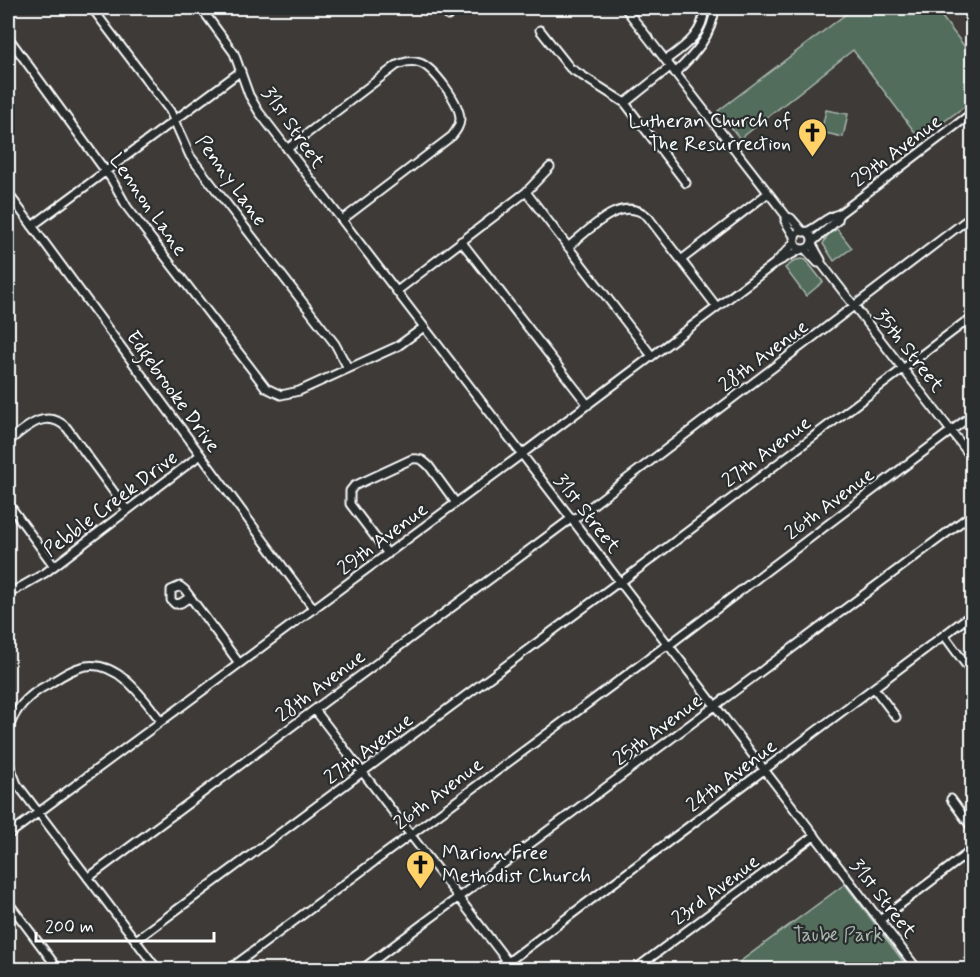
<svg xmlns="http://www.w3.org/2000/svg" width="980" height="977" font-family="Mynerve,sans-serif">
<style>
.green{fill:#536d5c;stroke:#a9b6ae;stroke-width:1.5}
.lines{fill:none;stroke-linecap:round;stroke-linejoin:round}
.minor-casing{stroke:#fff;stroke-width:11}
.minor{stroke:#2a2d2e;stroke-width:7}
.labels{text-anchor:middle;stroke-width:4.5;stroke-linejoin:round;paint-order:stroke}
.poi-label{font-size:20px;fill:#fff;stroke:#2a2d2e;text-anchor:end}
.street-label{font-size:20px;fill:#fff;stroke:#2a2d2e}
.park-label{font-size:20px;fill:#a9b6ae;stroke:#2a2d2e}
</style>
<rect width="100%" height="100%" fill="#3d3a38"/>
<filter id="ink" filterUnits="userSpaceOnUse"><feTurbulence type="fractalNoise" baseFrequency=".0167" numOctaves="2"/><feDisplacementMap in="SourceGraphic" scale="12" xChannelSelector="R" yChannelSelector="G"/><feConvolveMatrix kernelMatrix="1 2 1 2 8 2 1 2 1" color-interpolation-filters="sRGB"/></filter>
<g filter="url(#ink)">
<path class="green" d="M854,8H935L972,56V101L920,139L853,50L740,139L718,111Z
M826,110L848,114L843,137L821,132Z
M837,229L852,248L834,261L823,244L827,236Z
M802,259L806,260L823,282L806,296L785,268L796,260Z
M845,884L909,969H730Z"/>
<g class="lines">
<defs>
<path id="minor" d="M92,8L170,111L190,156L335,344L348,368
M201,8L234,53L249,95L259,112L918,970
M625,8L787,217L791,218L803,232
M448,16L460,8
M540,30L570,68L625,103L686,183
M8,37L112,180L127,207L266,388L281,395L299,391L398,346L424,327
M666,60C684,47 705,33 704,8
M675,73C695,54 712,36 715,8
M625,103L670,67
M287,149L397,65C405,62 411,60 420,63C434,68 460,103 460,119C460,126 456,131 452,136L342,220
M526,192L652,356
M8,193L314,609
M787,217L785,221L795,238
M32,226L241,71
M794 240a9 9 0 1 1 18 0a9 9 0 1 1-18 0Z
M806,232C817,228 827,216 839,214L972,113
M461,241L588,405
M812,242L838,220L839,214
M812,244L821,260V263
M568,247C590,230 621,193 648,217L717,307
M805,249L818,263H821L972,458
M681,260L768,193
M774,264L795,242
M397,291L526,192L550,167
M8,442C25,428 46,407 67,428L127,510
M8,503L54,566
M573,520L972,216
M388,554L350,504V491L354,486L412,459C420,458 423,460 429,466L456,503
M621,582L965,322L972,320
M8,594L45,573L200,455
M190,597L181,603L175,604L171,600V590L180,586L185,590L239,663
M944,635L972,673
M669,645L972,415
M874,688L896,717
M315,710L514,970
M8,731C14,709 29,694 49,684C60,677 73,668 86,666C119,661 144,699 161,721
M8,761L17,784L158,970
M951,799L972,828
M8,835L522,454L774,264L802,249
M88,878L572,518
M8,902L59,970
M880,920L972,850
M136,940L620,581
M508,962L972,614
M228,970L668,644
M361,970L972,514
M495,970L507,961
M634,970L815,835"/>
</defs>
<use href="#minor" class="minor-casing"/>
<use href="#minor" class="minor"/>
</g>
</g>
<defs>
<symbol id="church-pin" viewBox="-11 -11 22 30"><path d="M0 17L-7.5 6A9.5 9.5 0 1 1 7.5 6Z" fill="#ffd166" stroke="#2a2d2e"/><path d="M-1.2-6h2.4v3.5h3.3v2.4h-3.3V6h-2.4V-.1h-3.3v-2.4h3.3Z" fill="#111"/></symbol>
</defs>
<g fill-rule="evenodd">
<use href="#church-pin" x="796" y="116" width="33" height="45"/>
<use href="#church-pin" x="404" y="848" width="33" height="45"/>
</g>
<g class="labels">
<g class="poi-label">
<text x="791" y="127">Lutheran Church of<tspan x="791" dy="23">The Resurrection</tspan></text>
<text x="442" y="859" text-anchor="start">Marion Free<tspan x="442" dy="23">Methodist Church</tspan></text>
</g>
<g class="street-label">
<text transform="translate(294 127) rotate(55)" y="7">31st Street</text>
<text transform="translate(896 150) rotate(-37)" y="7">29th Avenue</text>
<text transform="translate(232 180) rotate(54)" y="7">Penny Lane</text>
<text transform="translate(149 204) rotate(55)" y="7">Lennon Lane</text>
<text transform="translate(910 350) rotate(52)" y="7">35th Street</text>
<text transform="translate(763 355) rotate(-37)" y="7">28th Avenue</text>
<text transform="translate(174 391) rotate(54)" y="7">Edgebrooke Drive</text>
<text transform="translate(766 451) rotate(-37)" y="7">27th Avenue</text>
<text transform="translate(110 503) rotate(-37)" y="7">Pebble Creek Drive</text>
<text transform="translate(829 503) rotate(-37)" y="7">26th Avenue</text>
<text transform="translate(588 513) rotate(52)" y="7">31st Street</text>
<text transform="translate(382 538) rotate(-37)" y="7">29th Avenue</text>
<text transform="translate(320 685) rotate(-37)" y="7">28th Avenue</text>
<text transform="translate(657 729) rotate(-37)" y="7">25th Avenue</text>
<text transform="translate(368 748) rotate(-37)" y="7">27th Avenue</text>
<text transform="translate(731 775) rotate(-37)" y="7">24th Avenue</text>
<text transform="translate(438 793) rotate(-37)" y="7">26th Avenue</text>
<text transform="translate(715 889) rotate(-37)" y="7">23rd Avenue</text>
<text transform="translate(884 898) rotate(52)" y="7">31st Street</text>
</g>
<g class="park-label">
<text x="838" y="941">Taube Park</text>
</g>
</g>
<rect width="980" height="977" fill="none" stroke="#2a2d2e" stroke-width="30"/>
<rect x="15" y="15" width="950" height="947" fill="none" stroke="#fff" stroke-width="2" filter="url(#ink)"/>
<path d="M36 932v9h178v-9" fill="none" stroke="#ffffff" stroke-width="3"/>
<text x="45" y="932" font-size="18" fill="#ffffff" stroke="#2a2d2e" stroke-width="4.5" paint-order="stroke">200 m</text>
</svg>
